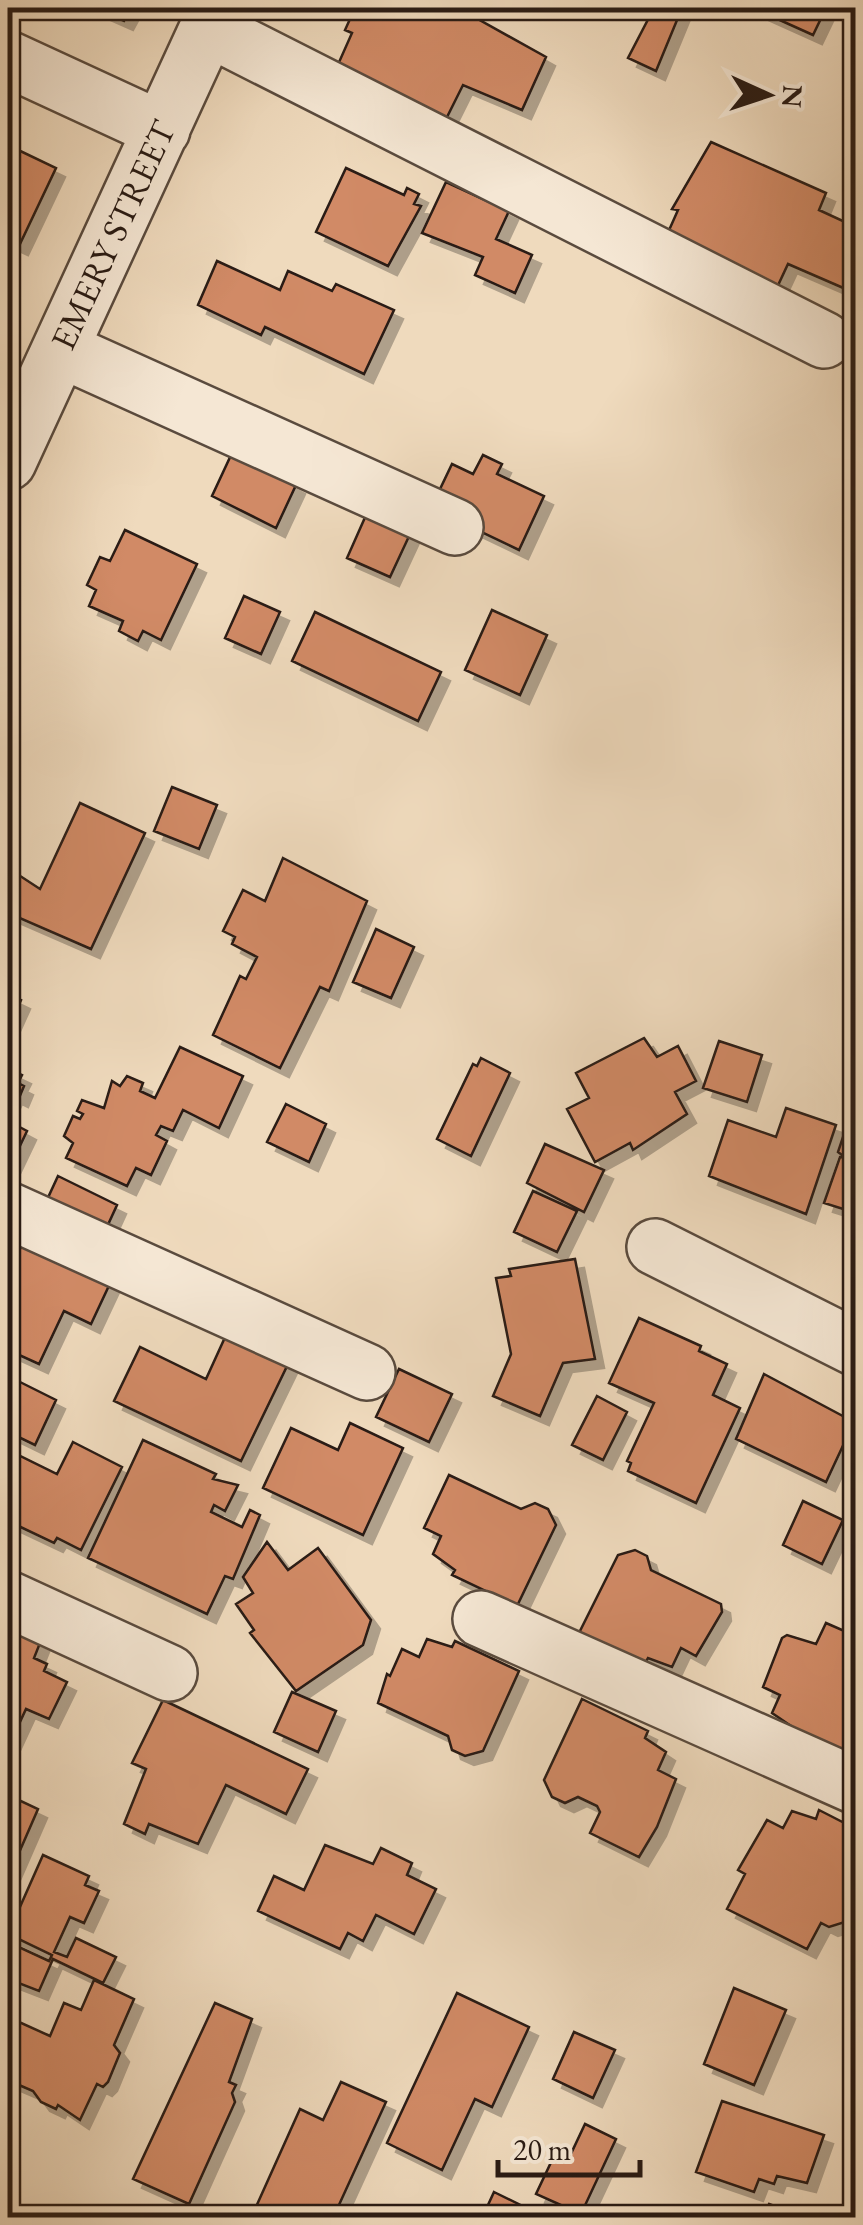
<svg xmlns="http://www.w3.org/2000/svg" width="863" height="2225" font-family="'EB Garamond',serif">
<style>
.building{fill:#d18a66;stroke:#291b14;stroke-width:2.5;filter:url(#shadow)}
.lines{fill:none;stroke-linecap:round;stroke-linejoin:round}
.minor-casing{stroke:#5a4b3e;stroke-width:60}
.minor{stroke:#f5e7d4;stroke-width:55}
.labels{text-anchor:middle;stroke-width:8;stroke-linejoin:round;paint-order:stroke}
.street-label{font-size:35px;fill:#291b14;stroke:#f5e7d4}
</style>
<defs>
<filter id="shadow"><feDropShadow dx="9" dy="9" stdDeviation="0" flood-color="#0004"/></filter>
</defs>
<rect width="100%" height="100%" fill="#efdabd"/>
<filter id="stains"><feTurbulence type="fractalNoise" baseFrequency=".002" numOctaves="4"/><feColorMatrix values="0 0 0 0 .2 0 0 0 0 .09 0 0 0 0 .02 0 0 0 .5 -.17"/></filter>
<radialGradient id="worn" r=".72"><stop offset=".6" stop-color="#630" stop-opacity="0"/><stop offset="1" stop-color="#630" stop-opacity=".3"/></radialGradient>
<path class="building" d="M95,8H131L124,21Z
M355,8H458L546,57L522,110L463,85L446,119L336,69L352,33L345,30Z
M654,8H682L656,71L628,58Z
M753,8H826L813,35Z
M711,142L826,193L819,210L856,227V272L848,290L788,264L773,296L662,246L678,210L672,209Z
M14,148L56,168L19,246L8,241V150Z
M346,168L404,195L407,188L419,194L414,204L421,206L388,266L316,232Z
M446,182L509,211L496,239L532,255L515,293L475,275L483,257L422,233Z
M217,261L280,290L288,271L332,291L336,284L394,310L364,374L265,327L261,335L198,305Z
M232,453L296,485L276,528L212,496Z
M483,455L502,464L497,474L544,496L519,550L431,508L452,464L473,474Z
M367,513L411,532L390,577L347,558Z
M125,530L197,564L161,640L143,631L138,641L119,631L123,621L89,606L96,590L87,585L100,557L110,561Z
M244,596L280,612L261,654L225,638Z
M492,610L547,635L520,695L465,670Z
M315,612L441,672L418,721L292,661Z
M172,787L217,805L199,849L154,831Z
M80,803L145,833L91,949L8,913V868L40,889Z
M283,858L367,901L329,991L320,987L280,1068L213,1035L240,976L246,979L257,957L232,944L235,937L223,931L243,890L265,901Z
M376,929L414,947L391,998L353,982Z
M8,994L21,1000L8,1029Z
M644,1038L657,1057L678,1046L696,1081L675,1092L687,1114L633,1150L630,1143L595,1162L567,1109L589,1098L576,1073Z
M719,1041L762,1055L747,1102L703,1088Z
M180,1047L243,1076L219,1128L183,1110L173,1131L161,1126L156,1135L167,1141L151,1175L136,1168L127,1186L66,1158L73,1143L64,1136L73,1116L80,1119L83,1114L77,1111L82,1100L104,1108L112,1081L120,1086L127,1076L143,1083L140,1091L155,1098Z
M481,1058L510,1073L471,1156L437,1139L473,1064L477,1066Z
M9,1069L22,1075L18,1083L24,1086L19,1098L13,1095L8,1106Z
M286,1104L326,1124L309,1162L267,1142Z
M854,1104L856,1105V1213L824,1203L840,1157L846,1158L838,1152Z
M786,1108L836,1125L806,1214L709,1176L728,1120L776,1137Z
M12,1123L27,1131L8,1171V1132Z
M545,1144L604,1170L584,1212L527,1183Z
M58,1176L117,1205L106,1229L46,1202Z
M533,1191L577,1211L557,1252L514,1232Z
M26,1236L113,1277L91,1324L64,1311L39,1364L8,1350V1275Z
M575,1259L595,1359L563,1363L540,1416L493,1396L511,1354L496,1278L511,1276L509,1269Z
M639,1318L701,1346L699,1351L727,1364L713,1395L740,1408L696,1503L628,1471L631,1463L627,1461L654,1403L609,1383Z
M227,1333L289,1362L241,1461L114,1401L140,1347L206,1379Z
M399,1369L452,1394L429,1442L376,1417Z
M764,1374L854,1422L826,1482L736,1439Z
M16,1380L56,1400L35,1445L8,1432V1398Z
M597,1396L627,1412L603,1460L572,1445Z
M350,1423L403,1448L363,1535L263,1488L291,1428L338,1450Z
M143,1440L216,1474L213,1479L238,1485L225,1511L214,1505L211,1512L242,1527L250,1510L260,1515L233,1579L225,1576L207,1614L88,1558Z
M73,1442L122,1467L81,1550L57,1538L54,1543L10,1522L8,1516V1462L12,1452L57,1474Z
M449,1475L521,1509L535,1503L548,1509L556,1525L517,1606L452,1575L455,1570L433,1554L441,1536L424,1528Z
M803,1501L843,1520L822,1564L783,1545Z
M267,1542L288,1570L318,1548L371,1620L363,1645L296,1691L250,1633L254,1630L236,1604L253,1593L243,1577Z
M635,1550L647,1556L651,1570L721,1604L722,1612L696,1656L681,1648L672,1667L648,1658L644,1665L579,1633L618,1555Z
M826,1623L856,1636V1764L792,1734L794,1728L772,1713L780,1695L763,1687L782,1638L787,1635L816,1644Z
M8,1628L40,1643L34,1658L47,1664L44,1671L67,1682L49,1719L26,1709L8,1748Z
M427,1639L452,1647L455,1641L519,1671L483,1751L465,1756L452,1750L448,1736L378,1703L387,1674L390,1676L402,1649L419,1657Z
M292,1692L336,1711L318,1752L274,1732Z
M582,1699L648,1731L645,1738L666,1752L658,1770L676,1779L657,1827L639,1857L590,1833L600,1812L597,1806L578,1797L565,1803L552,1797L544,1780Z
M163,1700L308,1769L286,1814L226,1785L198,1844L149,1824L145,1834L124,1824L146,1769L132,1763Z
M8,1795L38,1809L8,1878Z
M819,1810L856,1829V1901L845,1922L829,1927L821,1923L807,1949L727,1909L745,1874L738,1870L767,1820L783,1828L792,1811L816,1819Z
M325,1845L373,1864L381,1848L412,1863L407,1875L436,1889L414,1934L376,1915L363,1941L348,1933L340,1949L258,1911L274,1876L304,1890Z
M43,1855L89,1876L85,1885L99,1891L84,1923L70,1917L54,1952L67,1957L76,1938L116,1957L103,1983L53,1959L39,1991L8,1979V1942L49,1961L52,1955L8,1934Z
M94,1980L134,1999L114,2045L120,2053L108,2082L103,2087L97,2084L80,2120L58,2105L56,2109L41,2102L33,2091L12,2082L8,2084V2017L50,2036L64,2003L81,2010Z
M734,1988L786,2010L754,2085L704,2064Z
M457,1993L529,2027L492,2107L475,2099L442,2170L387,2143Z
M215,2003L252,2019L229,2082L236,2085L232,2093L235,2102L189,2204L133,2179Z
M574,2032L615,2050L593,2098L553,2079Z
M341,2082L386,2102L333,2218H251L300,2109L323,2120Z
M722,2101L824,2135L807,2183L777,2176L774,2184L759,2179L754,2192L696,2172Z
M585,2124L616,2139L581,2214L558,2218L563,2206L536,2194L555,2154L568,2160Z
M494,2192L547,2218H482Z
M769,2204L807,2218H764Z"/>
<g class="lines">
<defs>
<path id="minor" d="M208,28L824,340
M8,59L162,130
M60,349L455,527
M8,462L217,8
M8,1210L367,1372
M655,1247L856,1348
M8,1599L169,1673
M481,1619L856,1786"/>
</defs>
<use href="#minor" class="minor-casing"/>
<use href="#minor" class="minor"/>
</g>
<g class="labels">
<g class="street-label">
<text transform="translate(113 235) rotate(-65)" y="12">EMERY STREET</text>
</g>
</g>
<rect width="863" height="2225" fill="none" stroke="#efdabd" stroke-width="40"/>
<rect x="10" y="10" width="843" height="2205" fill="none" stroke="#291b14" stroke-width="5"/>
<rect x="20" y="20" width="823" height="2185" fill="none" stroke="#291b14" stroke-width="2.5"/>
<g transform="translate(768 95) rotate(93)" stroke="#f5e7d4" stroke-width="8" paint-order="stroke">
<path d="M0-8L18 38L0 25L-18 38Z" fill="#291b14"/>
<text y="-15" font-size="28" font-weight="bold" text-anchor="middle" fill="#291b14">N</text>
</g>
<path d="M498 2160v15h142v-15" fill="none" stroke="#291b14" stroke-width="5"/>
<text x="513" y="2160" font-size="30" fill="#291b14" stroke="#f5e7d4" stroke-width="8" paint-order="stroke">20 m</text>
<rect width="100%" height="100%" filter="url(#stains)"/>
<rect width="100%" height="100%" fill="url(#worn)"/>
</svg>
